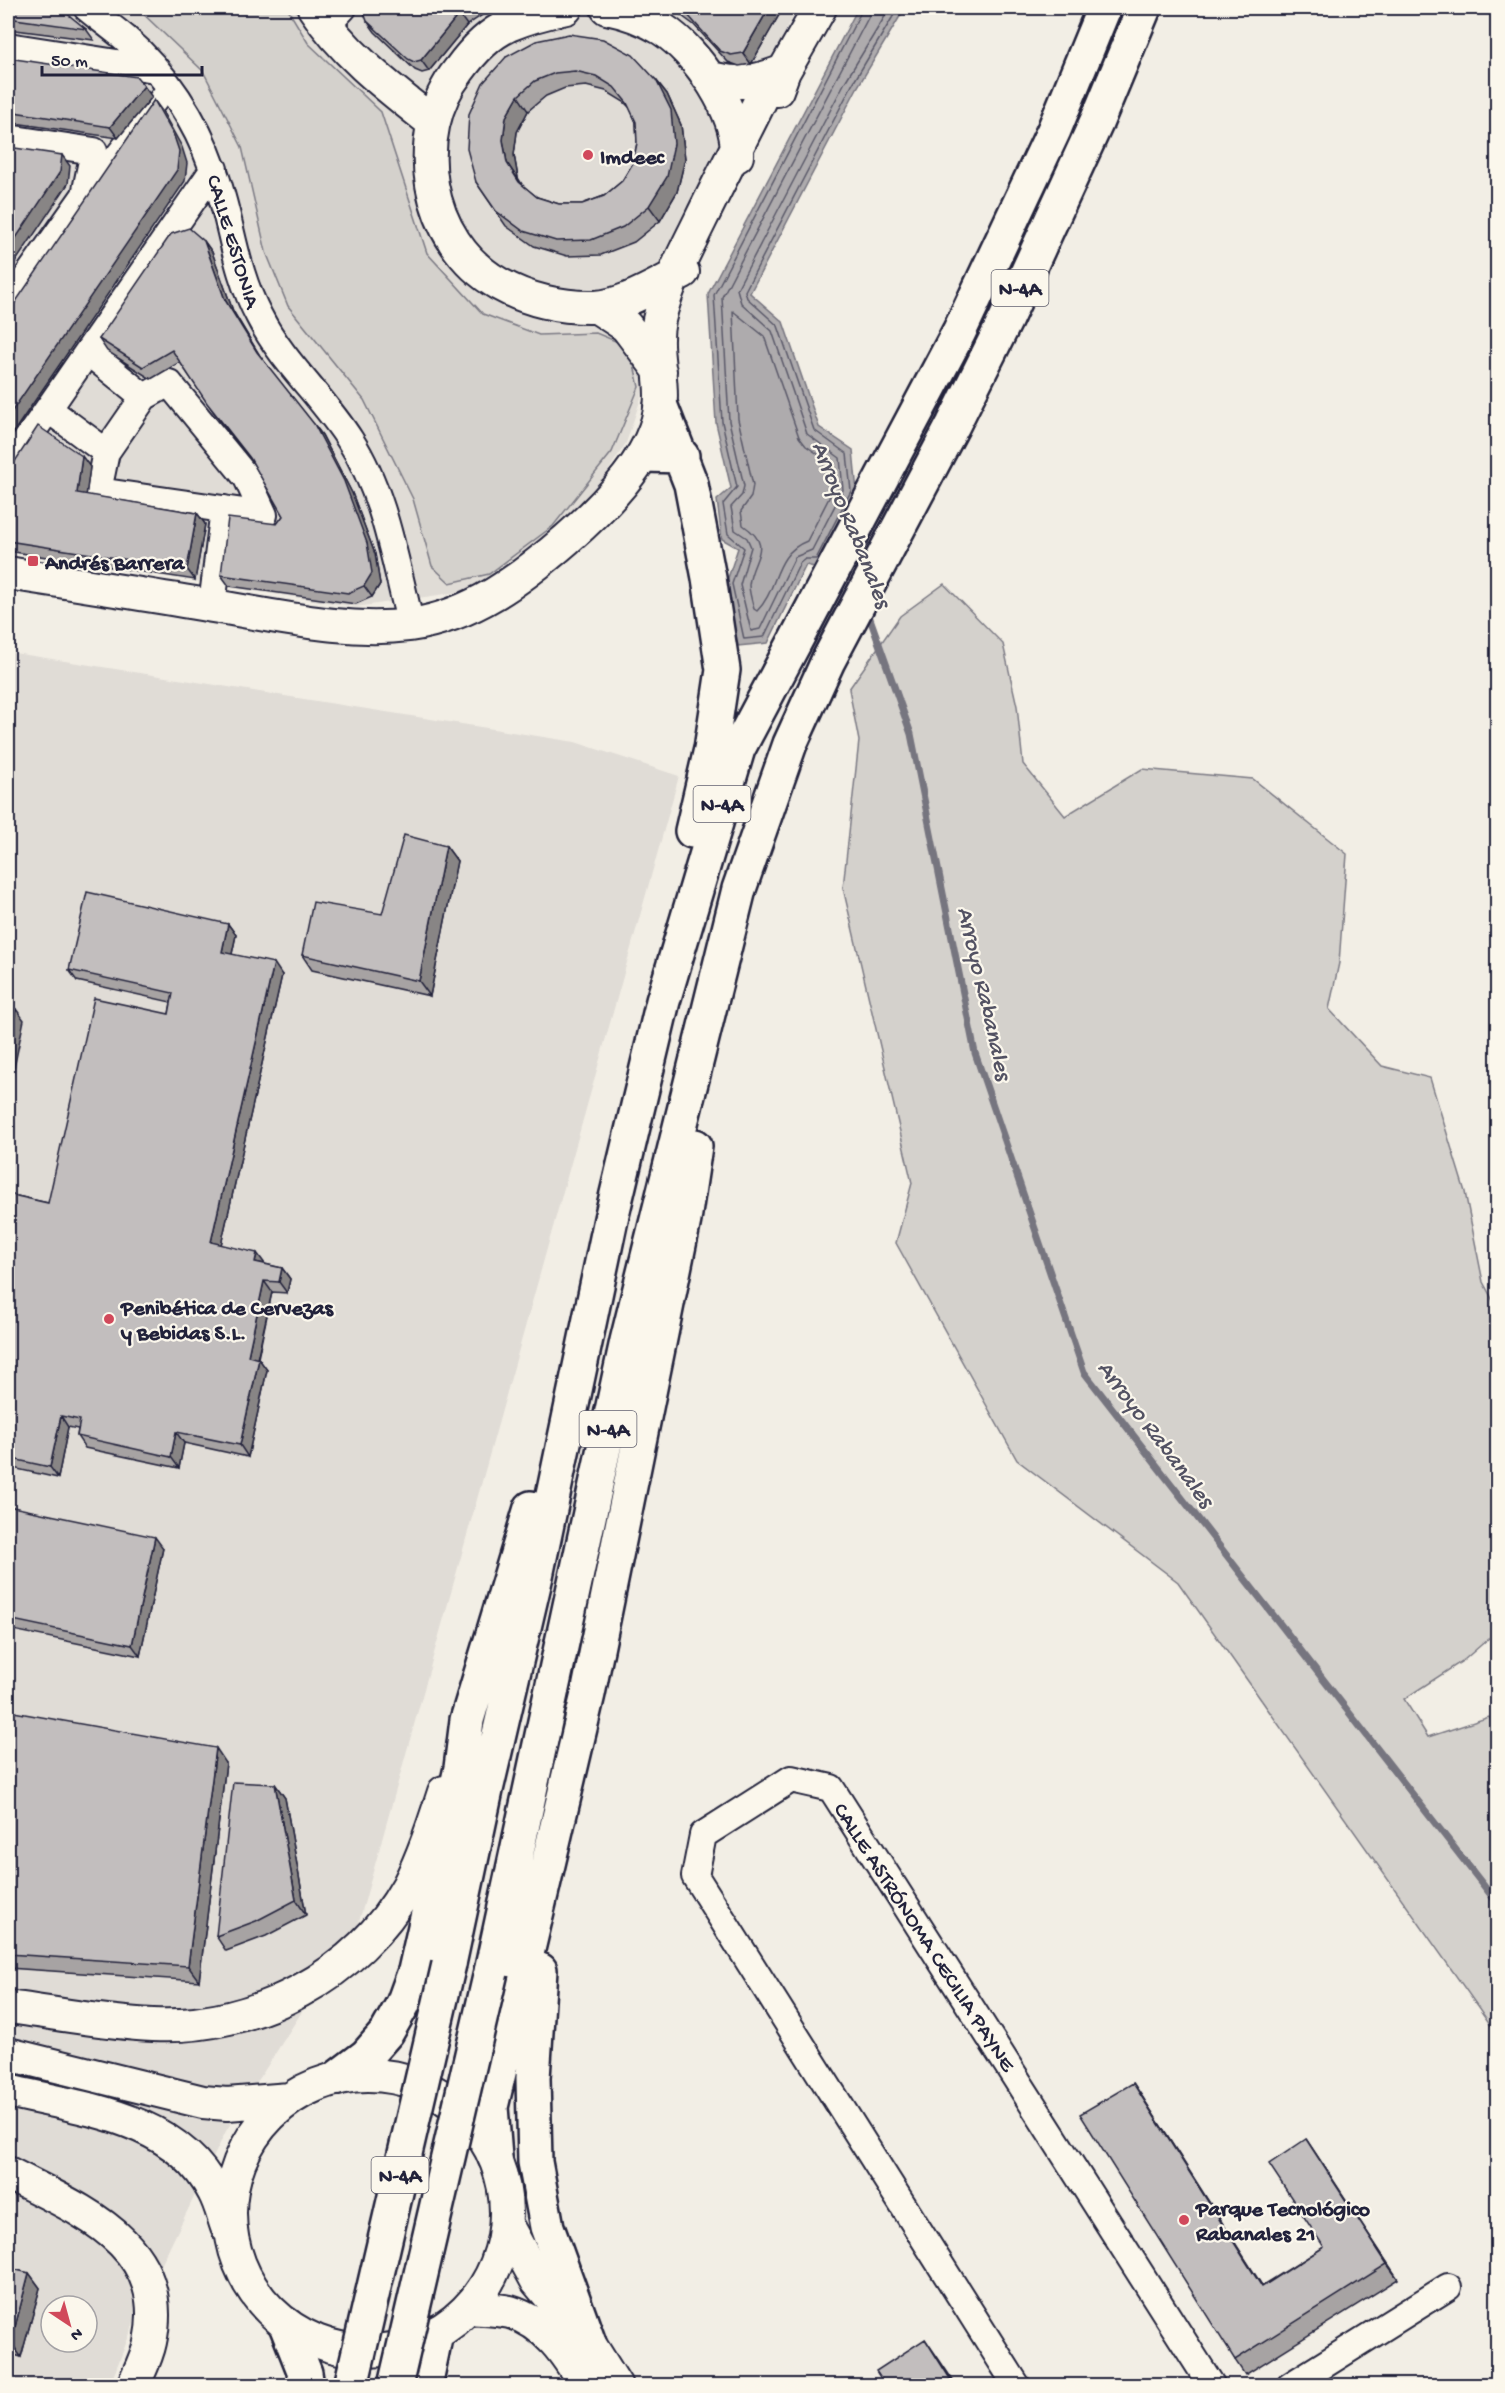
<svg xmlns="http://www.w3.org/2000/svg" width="1505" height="2393" font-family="'Gochi Hand',sans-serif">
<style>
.built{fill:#e0dcd6;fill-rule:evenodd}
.green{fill:#d4d1cc;stroke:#7b7a84;stroke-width:1.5}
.water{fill:#aeabad;stroke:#76747f;stroke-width:1.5}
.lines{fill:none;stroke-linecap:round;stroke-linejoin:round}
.shore{stroke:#5a5969;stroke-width:1.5}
.stream{stroke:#76747f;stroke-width:7}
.pedestrian-casing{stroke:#22223b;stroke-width:24}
.minor-casing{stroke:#22223b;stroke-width:30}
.tertiary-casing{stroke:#22223b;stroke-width:36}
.primary-casing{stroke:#22223b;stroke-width:38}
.pedestrian{stroke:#fbf7ec;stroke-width:20}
.minor{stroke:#fbf7ec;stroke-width:26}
.tertiary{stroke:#fbf7ec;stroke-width:32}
.primary{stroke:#fbf7ec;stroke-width:33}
.primary-bridge-casing{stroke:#22223b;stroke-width:38;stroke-linecap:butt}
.primary-bridge{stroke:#fbf7ec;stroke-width:33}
.wall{fill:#a7a3a3;stroke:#22223b;stroke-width:1.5;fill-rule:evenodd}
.shaded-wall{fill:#888585;stroke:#22223b;stroke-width:1.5}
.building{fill:#c2bebe;stroke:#22223b;stroke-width:1.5;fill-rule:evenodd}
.poi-dot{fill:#d1495b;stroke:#fbf7ec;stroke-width:2}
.labels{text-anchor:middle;stroke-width:4.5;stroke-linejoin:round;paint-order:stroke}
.shield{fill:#fbf7ec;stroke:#636270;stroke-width:1.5}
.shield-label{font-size:21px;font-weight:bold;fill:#22223b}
.poi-label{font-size:22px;font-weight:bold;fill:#22223b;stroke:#fbf7ec;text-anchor:start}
.street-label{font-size:22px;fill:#22223b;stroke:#fbf7ec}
.water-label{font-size:24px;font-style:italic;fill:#535263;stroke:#fbf7ec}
</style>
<rect width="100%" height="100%" fill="#f2eee5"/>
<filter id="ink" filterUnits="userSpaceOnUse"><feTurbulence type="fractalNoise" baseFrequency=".0167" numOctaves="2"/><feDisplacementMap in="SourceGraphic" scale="12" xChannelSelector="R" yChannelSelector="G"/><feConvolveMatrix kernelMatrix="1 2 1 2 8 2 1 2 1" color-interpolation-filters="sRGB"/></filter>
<g filter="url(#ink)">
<path class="built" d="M8,8H797L656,292L646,337L642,395L626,443L592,496L480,589L356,607L8,551Z
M8,652L575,742L679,776L359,1922L226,2131L137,2315L110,2385H8ZM51,2306H87V2342H51Z"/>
<path class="green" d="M137,8H287L308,43L381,112L427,253L483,314L539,335L596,333L630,347L639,387L612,452L553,526L489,574L450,583L432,566L413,499L364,400L288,306L266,252L242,147L203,71Z
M944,584L1003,644L1017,706L1023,764L1065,816L1142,769L1253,779L1347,854L1339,963L1329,1009L1382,1066L1430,1078L1465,1192L1483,1282L1497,1308V1631L1464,1660L1404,1699L1428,1737L1489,1717L1497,1727V2034L1178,1582L1017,1460L896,1243L912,1183L843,888L859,741L849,689L900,616Z"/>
<path class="water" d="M858,8H905L857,88L750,293L783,322L819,427L853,450L857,492L818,568L806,565L768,643L738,646L726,584L738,548L722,539L717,500L731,488L716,423L708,294Z"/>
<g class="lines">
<path class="shore" d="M863,8L714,295L722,422L737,487L723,504L728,534L744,548L732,584L744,639L764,637L800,563L805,559H816L851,491L847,454L814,430L778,326L747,298L745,291L852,85L898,8
M871,8L869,16L722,297L729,421L744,486L742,495L731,507L735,530L747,538L751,547L740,585L751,631L760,629L795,557L812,550L843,490L840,458L807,434L772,331L741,303L737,289L845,82L890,8
M733,311L764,336L799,437L806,446L831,463L834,488L807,541C773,554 779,589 757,611L754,609C752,602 749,592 749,585C752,557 775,547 743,525L741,511L751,497L753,485L738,419Z"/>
<path class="stream" d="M867,610L911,734L975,1053L1084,1372L1498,1904"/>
<defs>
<path id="pedestrian" d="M86,193L169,86"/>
<path id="minor" d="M87,8C99,18 113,28 126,39C165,72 196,121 213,169C232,219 233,267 259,316C282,362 323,397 350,440C385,494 395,563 411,625
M326,26L343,8
M8,46L155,69
M8,138L94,151L85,195L8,304
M48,409L106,452L98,491L264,515L247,478L169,383L144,397L88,352
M106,452L144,397
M8,467L214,169
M212,605L224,509
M1017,2386L695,1876L703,1835L791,1779L831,1788L1212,2386
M1290,2386L1448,2287"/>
<path id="tertiary" d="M314,8C344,54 389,88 432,122
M566,8C547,12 527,17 509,25C489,34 472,52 459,70C408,134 425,242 499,284C527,300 562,308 595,307C624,306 658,284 683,272
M607,8C627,12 644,18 662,29C698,52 739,113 737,156
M708,77C736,86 756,82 784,71
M777,90L784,71L820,8
M597,307L626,326L660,371
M8,573C78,584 149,595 219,607C282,617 347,633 410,625C472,616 521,579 567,539C599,511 641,469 655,429C670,389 651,357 659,320C667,284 685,252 701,219C722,176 744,134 765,91L784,71
M8,2007C55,2013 104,2023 153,2025C254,2030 358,1976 408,1886C423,1857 434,1823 444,1792
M8,2054L203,2102L227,2104L290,2099
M230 2213a138 138 0 1 1 276 0a138 138 0 1 1-276 0Z
M8,2091C80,2108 177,2117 214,2192C220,2203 223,2216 227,2227
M8,2173C79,2210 171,2243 150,2342C147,2357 139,2372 133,2386
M506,2224L537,2281L589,2343L616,2386
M468,2308C481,2309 497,2309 510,2312C547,2323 567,2355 586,2386"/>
<path id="primary" d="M661,407L691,484L709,578L723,670L711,749L692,831
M644,455L682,456
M449,1964L486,1790L536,1576L611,1219L663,1001L738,749L959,332L1054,130L1104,8
M540,1970L533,2078L535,2162L547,2227L589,2343
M491,1972L627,1341L739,889L790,744L828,661L953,425L1006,319L1097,121L1144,8
M337,2078L366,2056L387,2032L403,2004L415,1971L461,1768L467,1720L531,1508
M495,2157L491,2107L588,1694L684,1220L695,1146
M286,2325L305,2373L307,2386
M425,2386L436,2333"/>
</defs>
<use href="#pedestrian" class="pedestrian-casing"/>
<use href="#minor" class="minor-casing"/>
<use href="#tertiary" class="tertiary-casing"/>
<use href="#primary" class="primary-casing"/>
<use href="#pedestrian" class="pedestrian"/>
<use href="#minor" class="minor"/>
<use href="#tertiary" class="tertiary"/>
<use href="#primary" class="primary"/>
<defs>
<path id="primary-bridge" d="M351,2386L449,1964
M395,2386L491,1972"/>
</defs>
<use href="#primary-bridge" class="primary-bridge-casing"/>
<use href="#primary-bridge" class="primary-bridge"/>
</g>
<path class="wall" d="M8,8L86,29L94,40L8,29Z
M365,8H493L467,25L429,71L422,73L415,70L375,32L367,21Z
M671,8H783L751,64L739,66L728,62L694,25Z
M506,57L656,80L667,94L681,125L685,159L677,192L660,221L634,242L601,255L567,256L534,246L506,226L476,182ZM586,86L606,91L624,102L630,108L636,122L637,143L633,163L622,181L604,196L582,204H559L537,197L522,185L518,178L514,155L517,132L528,111L546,96L565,88Z
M8,58L152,97L118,138L8,122Z
M204,241L212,252L233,311L261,358L322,435L352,493L375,554L380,584L372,597L356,604L229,586L221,575L277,524L283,516L253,463L215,414L180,362L151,379L107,351L99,339Z
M90,467L86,495L197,513L205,524L195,580L8,551V472Z
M446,846L457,861L430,996L312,970L302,955L382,914Z
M228,924L236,935L232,954L282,975L221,1245L265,1264L282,1268L290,1279L287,1293L272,1292L258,1358L267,1370L248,1457L184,1443L179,1468L85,1448L77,1436L78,1429L68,1427L58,1478L8,1467V1194L48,1203L169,1014L171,1002L77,981L69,970Z
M8,1506L163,1548L140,1656L8,1629Z
M8,1711L226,1763L199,1981L8,1968Z
M275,1784L285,1798L306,1915L266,1936L226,1951L216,1936Z
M1133,2083L1143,2098L1262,2286L1324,2247L1306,2139L1398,2279L1245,2375L1235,2360Z
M8,2268L29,2273L40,2288L21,2357L11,2354L8,2371Z"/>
<path class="shaded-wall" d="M769,8H783L751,64L743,53Z
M459,14L467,25L429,71L421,60Z
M656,80L667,94L681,125L685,159L677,192L660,221L649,206Z
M144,86L152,97L118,138L110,127Z
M518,96L528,111L517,132L514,155L518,178L530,197L507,163L503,140L506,117Z
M154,100L162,111L182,147L187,163L185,181L8,440V417Z
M62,155L70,166L68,184L8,273V250Z
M204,241L212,252L233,311L265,364L257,352L225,300Z
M314,424L322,435L352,493L375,554L380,584L372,597L364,586Z
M82,456L90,467L85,504L77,493Z
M197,513L205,524L195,580L187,569Z
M446,846L457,861L430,996L419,981Z
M228,924L236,935L230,963L222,952Z
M274,963L282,975L219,1254L211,1242Z
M16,1009L24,1020L12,1078L8,1073V1049Z
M257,1253L265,1264L255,1262Z
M282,1268L290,1279L287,1293L279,1282Z
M264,1281L272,1292L255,1368L248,1356Z
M259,1359L267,1370L248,1457L240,1445Z
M61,1416L68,1427L58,1478L50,1467Z
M176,1432L184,1443L179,1468L171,1457Z
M155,1537L163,1548L140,1656L132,1645Z
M216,1748L226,1763L199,1981L188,1966Z
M275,1784L285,1798L306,1915L296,1900Z
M1133,2083L1143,2098L1272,2301L1262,2287Z
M1306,2139L1316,2154L1398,2279L1387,2264Z
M29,2273L40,2288L21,2357L11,2342Z
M925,2339L940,2361L956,2385H954Z
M8,2348L11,2354L8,2371Z"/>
<path class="building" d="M8,8H60L86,29L8,18Z
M365,8H468L459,14L421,60L414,62L408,59L367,21L364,13Z
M678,8H769L743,53L731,55L720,51L687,14Z
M569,34L603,39L633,55L656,80L671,110L674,144L667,177L649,206L623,227L591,240L556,241L523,231L496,211L476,182L467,149L469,114L483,83L506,57L536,41ZM575,71L596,76L614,87L627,103L636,122L637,143L633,163L622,181L604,196L582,204H559L537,197L519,182L507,163L503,140L506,117L518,96L535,81L555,73Z
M8,58L137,77L144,86L110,127L8,111Z
M154,100L174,136L179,151L177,170L8,417V313Z
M8,147L62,155L60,172L8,250Z
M189,228L204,241L225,300L257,352L314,424L344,481L367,543L372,573L364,586L348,593L221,575L228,518L277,524L283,516L250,458L207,403L172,350L143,367L99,339L171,234Z
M38,426L82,456L77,493L197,513L187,569L8,541V472Z
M404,835L446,846L419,981L302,955L313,902L382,914Z
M87,892L228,924L222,952L274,963L211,1242L257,1253L255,1262L282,1268L279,1282L264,1281L248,1356L259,1359L240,1445L176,1432L171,1457L77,1436L80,1420L61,1416L50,1467L8,1458V1194L48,1203L94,998L169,1014L173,993L69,970Z
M8,1007L16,1009L8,1049Z
M8,1506L155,1537L132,1645L8,1619Z
M8,1711L216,1748L188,1966L8,1954Z
M233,1782L275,1784L296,1900L256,1921L216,1936Z
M1133,2083L1262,2287L1324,2247L1269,2164L1306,2139L1387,2264L1235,2360L1080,2114Z
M8,2268L29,2273L11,2342L8,2341Z
M925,2339L954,2385H885L876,2371Z"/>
</g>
<g class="poi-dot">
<circle cx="588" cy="155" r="6"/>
<rect x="27" y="555" width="12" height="12" rx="3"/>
<circle cx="109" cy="1319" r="6"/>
<circle cx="1184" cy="2220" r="6"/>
</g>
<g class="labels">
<g class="shield">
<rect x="991.5" y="270" width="57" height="36" rx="4.5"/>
<rect x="693.5" y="786" width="57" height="36" rx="4.5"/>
<rect x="579.5" y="1411" width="57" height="36" rx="4.5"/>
<rect x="371.5" y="2157" width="57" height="36" rx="4.5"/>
</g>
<g class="shield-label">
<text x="1020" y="295">N-4A</text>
<text x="722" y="811">N-4A</text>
<text x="608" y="1436">N-4A</text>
<text x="400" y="2182">N-4A</text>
</g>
<g class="poi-label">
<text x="600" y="163">Imdeec</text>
<text x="45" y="569">Andrés Barrera</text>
<text x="121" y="1314">Penibética de Cervezas<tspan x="121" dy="25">y Bebidas S.L.</tspan></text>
<text x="1196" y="2215">Parque Tecnológico<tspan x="1196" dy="25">Rabanales 21</tspan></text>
</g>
<g class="street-label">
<text transform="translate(235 241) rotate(73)" y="8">CALLE ESTONIA</text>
<text transform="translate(926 1936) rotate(57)" y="8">CALLE ASTRÓNOMA CECILIA PAYNE</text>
</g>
<g class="water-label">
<text transform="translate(853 524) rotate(68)" y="8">Arroyo Rabanales</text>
<text transform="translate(986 993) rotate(77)" y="8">Arroyo Rabanales</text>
<text transform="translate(1157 1433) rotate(53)" y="8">Arroyo Rabanales</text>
</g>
</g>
<rect width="1505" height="2393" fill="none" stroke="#fbf7ec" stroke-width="30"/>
<rect x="15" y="15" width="1475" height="2363" fill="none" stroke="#22223b" stroke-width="2" filter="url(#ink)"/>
<g transform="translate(69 2324) rotate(144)"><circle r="28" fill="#fbf7ec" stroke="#a4a2a5" stroke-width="1.5"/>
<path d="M0-4.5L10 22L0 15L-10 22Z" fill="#d1495b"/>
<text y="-9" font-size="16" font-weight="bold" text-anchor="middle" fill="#22223b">N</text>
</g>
<path d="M42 66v9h160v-9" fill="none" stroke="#22223b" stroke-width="3"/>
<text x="51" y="66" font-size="18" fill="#22223b" stroke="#fbf7ec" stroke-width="4.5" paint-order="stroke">50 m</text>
</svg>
